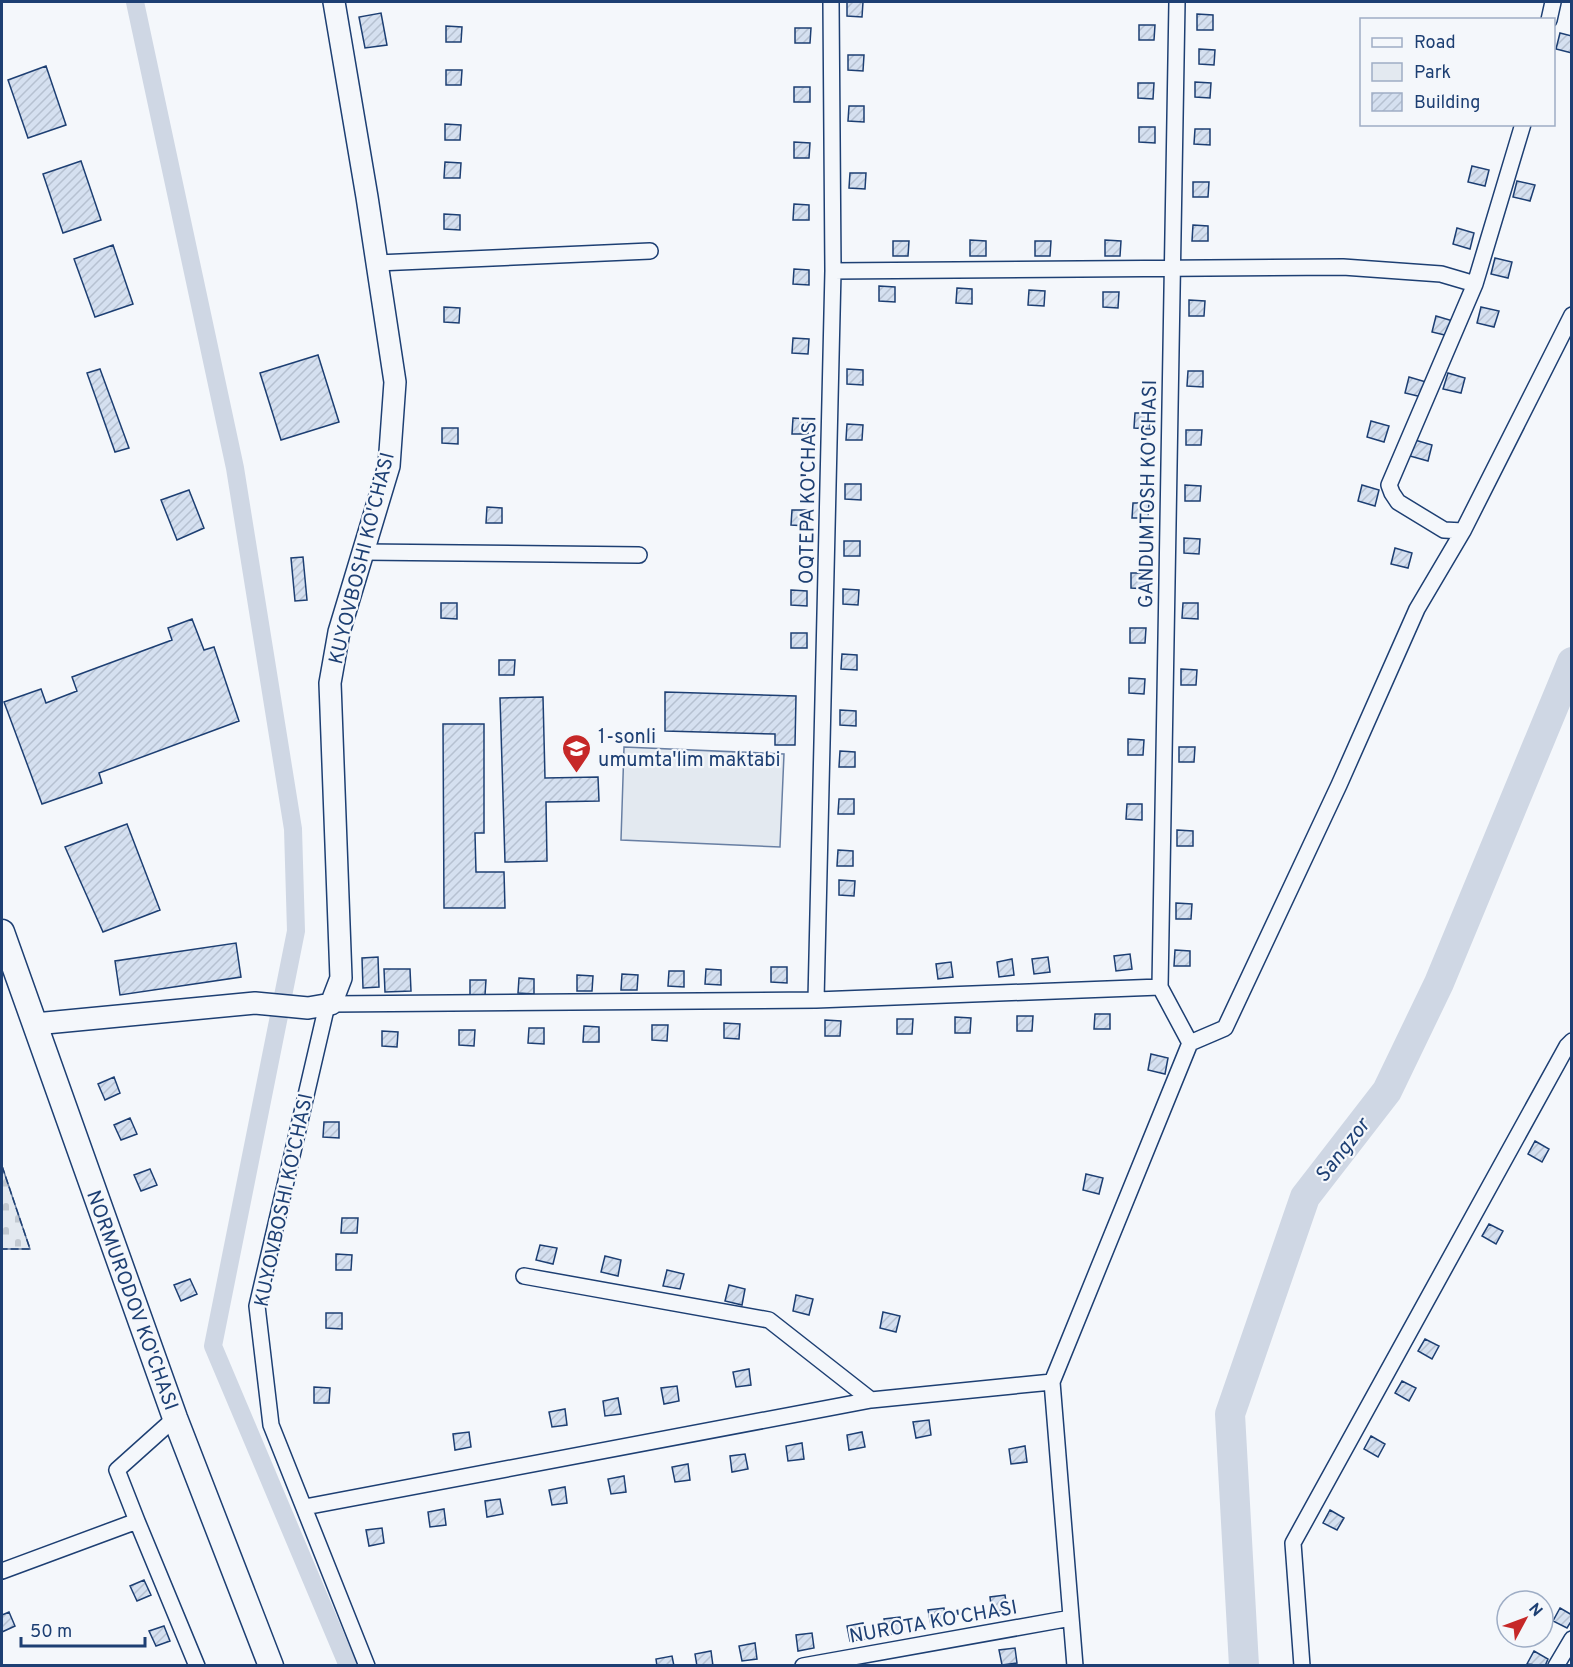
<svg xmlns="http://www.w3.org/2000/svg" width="1573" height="1667" font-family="Overpass,sans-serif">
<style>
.cemetery{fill:url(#cemetery-stones);stroke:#687fa3;stroke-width:1.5}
.park{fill:#e3e9f0;stroke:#687fa3;stroke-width:1.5}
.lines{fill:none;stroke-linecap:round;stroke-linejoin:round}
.canal{stroke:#cfd7e4;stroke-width:18}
.river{stroke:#cfd7e4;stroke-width:30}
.building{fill:url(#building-hatch);stroke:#1d3f73;stroke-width:1.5}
.minor-casing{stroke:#1d3f73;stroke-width:18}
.secondary-casing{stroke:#1d3f73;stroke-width:24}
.primary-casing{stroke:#1d3f73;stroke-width:27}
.minor{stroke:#f4f7fb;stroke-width:15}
.secondary{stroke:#f4f7fb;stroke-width:21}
.primary{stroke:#f4f7fb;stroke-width:24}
.fence{stroke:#1d3f73;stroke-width:1.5;stroke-dasharray:8 3;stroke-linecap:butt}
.labels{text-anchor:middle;stroke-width:4.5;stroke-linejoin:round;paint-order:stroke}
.street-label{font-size:20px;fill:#1d3f73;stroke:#f4f7fb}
.poi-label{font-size:20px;fill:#1d3f73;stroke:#f4f7fb;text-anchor:start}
.water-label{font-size:21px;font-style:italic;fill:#1d3f73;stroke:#f4f7fb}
</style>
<defs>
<pattern id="cemetery-stones" width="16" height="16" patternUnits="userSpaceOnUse" patternTransform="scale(1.5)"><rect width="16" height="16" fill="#e3e9f0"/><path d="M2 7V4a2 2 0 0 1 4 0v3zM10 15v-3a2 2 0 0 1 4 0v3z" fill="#c2c9d1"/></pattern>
<pattern id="building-hatch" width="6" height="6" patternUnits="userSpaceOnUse" patternTransform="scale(1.5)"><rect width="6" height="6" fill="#d5e0f0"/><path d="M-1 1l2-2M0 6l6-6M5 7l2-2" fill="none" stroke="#b6c1d1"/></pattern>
</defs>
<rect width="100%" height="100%" fill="#f4f7fb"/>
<path class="cemetery" d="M2,1166L30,1249H2Z"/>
<path class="park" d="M624,747L784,754L780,847L621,840Z"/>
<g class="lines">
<path class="canal" d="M135,2L235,468L293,829L296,931L213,1346L348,1666"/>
<path class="river" d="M1244,1666L1230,1414L1305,1197L1387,1091L1439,983L1572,662"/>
</g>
<path class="building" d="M847,2H863L862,17L847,16Z
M381,13L387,45L365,48L359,17Z
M1197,14L1213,15V30H1197Z
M1139,25H1155L1154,40H1139Z
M446,26L462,27L461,42H446Z
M795,28H811L810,43H795Z
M1560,33L1572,36V53L1556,49Z
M1199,49L1215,50L1214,65L1199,64Z
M848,55H864L863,71L848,70Z
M46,66L66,125L28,138L8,80Z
M446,70H462L461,85H446Z
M1195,82L1211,83L1210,98L1195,97Z
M1138,83H1154L1153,99L1138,98Z
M794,87H810V102H794Z
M849,106H864V122L848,121Z
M445,124L461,125L460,140H445Z
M1139,127H1155V143L1139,142Z
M1195,129H1210V145L1194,144Z
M794,142L810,143L809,158H794Z
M81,161L101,220L63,233L43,174Z
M445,162L461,163L460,178H444Z
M1472,166L1489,170L1485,186L1468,182Z
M850,173H866L865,189L849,188Z
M1517,181L1535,185L1530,201L1513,197Z
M1193,182H1209L1208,197H1193Z
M794,204L809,205V220H793Z
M444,214L460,215V230L444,229Z
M1193,225L1208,226V241H1192Z
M1457,228L1474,233L1470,249L1453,244Z
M970,240L986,241V256H970Z
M1105,240L1121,241L1120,256H1105Z
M893,241H909L908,256H893Z
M1035,241H1051L1050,256H1035Z
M113,245L133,304L95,317L74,259Z
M1495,258L1512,262L1508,278L1491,274Z
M794,269L809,270V285L793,284Z
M879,286L895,287V302L879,301Z
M957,288L972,289V304L956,303Z
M1029,290L1045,291L1044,306L1028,305Z
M1103,292H1119L1118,308L1103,307Z
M1189,300L1205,301L1204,316H1189Z
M444,307L460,308L459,323L444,322Z
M1481,307L1499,311L1494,327L1477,323Z
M1436,316L1453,321L1449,336L1432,332Z
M793,338L809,339L808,354L792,353Z
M318,355L339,422L281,440L260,373Z
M100,369L129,448L115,452L87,373Z
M847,369L863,370V385L847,384Z
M1188,371H1203V387L1187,386Z
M1448,373L1465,378L1461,393L1443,389Z
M1409,377L1426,382L1422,397L1405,393Z
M1135,413H1150V429L1134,428Z
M793,418L808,419V434H792Z
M1371,421L1389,426L1384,442L1367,437Z
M847,424L863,425L862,440H846Z
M442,428H458V444L442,443Z
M1186,430H1202L1201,445H1186Z
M1415,440L1432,445L1428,461L1410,456Z
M845,484H861V500L845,499Z
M1185,485L1201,486L1200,501H1185Z
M1362,485L1379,490L1375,506L1358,501Z
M189,490L204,528L177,540L161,500Z
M1133,503H1149L1148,518H1132Z
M487,507L502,508V523H486Z
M792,510H808L807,526L791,525Z
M1184,538L1200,539L1199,554L1184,553Z
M844,541H860V556H844Z
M1395,548L1412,553L1408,568L1391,564Z
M303,557L307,600L295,601L291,558Z
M1131,573H1147V589L1131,588Z
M843,589L859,590L858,605L843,604Z
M791,590L807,591V606L791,605Z
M441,603H457V619L441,618Z
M1183,603H1198V619L1182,618Z
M192,619L204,650L214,647L239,721L99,773L102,783L42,804L4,702L41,689L46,703L77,691L72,677L172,640L168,628Z
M1130,628H1146L1145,643H1130Z
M791,633H807V648H791Z
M842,654L857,655V670L841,669Z
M499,660H515L514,675H499Z
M1181,669L1197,670L1196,685H1181Z
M1129,678L1145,679L1144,694L1129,693Z
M665,692L796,696L795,745H775V734L665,731Z
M543,697L545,778L598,777L599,801L546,802L547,861L505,862L500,698Z
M840,710L856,711V726L840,725Z
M443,724H484V833H475L476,872H504L505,908H444Z
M1128,739L1144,740L1143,755H1128Z
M1179,747H1195L1194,762H1179Z
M840,751L855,752V767H839Z
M839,799H854V814H838Z
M1127,804H1142V820L1126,819Z
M127,824L160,910L103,932L65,847Z
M1177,830L1193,831V846H1177Z
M838,850L853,851V866H837Z
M839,880L855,881L854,896L839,895Z
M1176,903L1192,904L1191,919H1176Z
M236,943L241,977L120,995L115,961Z
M1175,950L1190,951V966H1174Z
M1130,954L1132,969L1116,971L1114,956Z
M378,957L379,987L363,988L362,958Z
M1048,957L1050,972L1034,974L1032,959Z
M1012,959L1014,975L999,977L997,962Z
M951,962L953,977L938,979L936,964Z
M771,967H787V983L771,982Z
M384,969H410L411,991L385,992Z
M706,969L721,970V985L705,984Z
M669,971H684V987L668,986Z
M622,974L638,975L637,990H621Z
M577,975L593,976L592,991H577Z
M519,978L534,979V994L518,993Z
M470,980H486L485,995H470Z
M1095,1014H1110V1029H1094Z
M1017,1016H1033L1032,1031H1017Z
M955,1017L971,1018L970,1033H955Z
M897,1019H913L912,1034H897Z
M825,1020L841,1021L840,1036H825Z
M724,1023L740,1024L739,1039L724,1038Z
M652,1025H668L667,1041L652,1040Z
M584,1026L599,1027V1042H583Z
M529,1028H544V1044L528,1043Z
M459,1030H475L474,1046L459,1045Z
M382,1031L398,1032L397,1047L382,1046Z
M1151,1054L1168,1058L1165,1074L1148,1070Z
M114,1077L120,1093L105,1100L98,1084Z
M130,1118L137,1134L121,1140L114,1125Z
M324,1122H339V1138L323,1137Z
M1535,1141L1549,1149L1542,1162L1528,1154Z
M150,1169L157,1185L141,1191L134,1175Z
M1086,1174L1103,1178L1099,1194L1083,1190Z
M342,1218H358L357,1233H341Z
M1489,1224L1503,1231L1496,1244L1482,1236Z
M540,1245L557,1248L553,1264L536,1260Z
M336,1254L352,1255L351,1270H336Z
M605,1256L621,1260L618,1276L601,1272Z
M667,1270L684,1274L680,1289L663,1286Z
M190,1279L197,1294L181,1301L174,1285Z
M729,1285L745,1289L742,1305L725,1301Z
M796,1295L813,1299L809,1315L793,1311Z
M883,1312L900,1316L896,1332L880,1328Z
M326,1313H342V1329L326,1328Z
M1425,1339L1439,1346L1432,1359L1418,1351Z
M749,1369L751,1385L736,1387L733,1372Z
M1402,1381L1416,1388L1409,1401L1395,1393Z
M677,1386L679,1401L664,1404L661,1388Z
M314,1387L330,1388L329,1403H314Z
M618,1398L621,1414L605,1416L603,1401Z
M565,1409L567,1425L552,1427L549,1412Z
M929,1420L931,1435L916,1438L913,1422Z
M469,1432L471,1447L455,1450L453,1434Z
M862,1432L865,1447L849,1450L847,1435Z
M1371,1436L1385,1444L1378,1457L1364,1449Z
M802,1443L804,1459L788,1461L786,1446Z
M1025,1446L1027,1462L1011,1464L1009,1449Z
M745,1454L748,1469L732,1472L730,1456Z
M688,1464L690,1480L675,1482L672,1467Z
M624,1476L626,1492L611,1494L608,1479Z
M565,1487L567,1503L552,1505L549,1490Z
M500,1499L503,1514L487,1517L485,1501Z
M444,1509L446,1525L430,1527L428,1512Z
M1330,1510L1344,1518L1337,1530L1323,1523Z
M382,1528L384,1543L369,1546L366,1530Z
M144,1580L151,1595L137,1601L130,1586Z
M1005,1595L1007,1610L992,1613L990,1597Z
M944,1608L946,1623L931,1625L928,1610Z
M1560,1608L1572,1615V1620L1567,1628L1553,1621Z
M9,1612L15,1626L2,1632V1615Z
M900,1617L902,1632L887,1635L884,1619Z
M863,1623L866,1639L850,1641L847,1626Z
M164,1626L170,1641L156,1646L149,1631Z
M812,1633L814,1648L798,1651L796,1635Z
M755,1643L757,1659L742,1661L739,1646Z
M1015,1648L1017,1663L1002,1665L999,1650Z
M711,1651L713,1666H697L695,1654Z
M1534,1651L1548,1659L1545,1666L1527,1664Z
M672,1656L674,1666H657L656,1659Z"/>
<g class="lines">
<defs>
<path id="minor" d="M1549,20L1553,2
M377,263L650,251
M833,271L1343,267L1441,274L1475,284L1523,124
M1463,531L1444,530L1398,502L1392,493L1389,485L1475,284
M363,552L639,555
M816,1000L833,271L831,2
M331,1004L816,1000L1160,987
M327,1005L257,1306L271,1425L367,1666
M1190,1043L1225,1028L1339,785L1417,609L1463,531L1572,315
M524,1276L769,1320L871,1400
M305,1507L871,1400L1052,1382
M137,1521L197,1666
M2,1571L137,1521L117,1470L175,1418
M803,1666L1071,1618
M1075,1666L1052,1382L1190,1043L1160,987L1177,2
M1302,1666L1293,1543L1567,1046L1572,1041
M1556,1666L1572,1639"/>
<path id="secondary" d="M35,1024L255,1003L308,1008L331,1004L341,978L330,683L339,632L389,466L395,382L367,197L334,2"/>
<path id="primary" d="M2,932L175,1418L271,1666"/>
</defs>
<use href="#minor" class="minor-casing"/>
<use href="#secondary" class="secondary-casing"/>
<use href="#primary" class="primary-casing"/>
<use href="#minor" class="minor"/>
<use href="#secondary" class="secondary"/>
<use href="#primary" class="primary"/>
<path class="fence" d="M2,1166L30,1249H2"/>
</g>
<defs>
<symbol id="school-pin" viewBox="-11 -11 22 30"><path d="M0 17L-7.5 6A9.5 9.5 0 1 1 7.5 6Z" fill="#c62828" stroke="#f4f7fb"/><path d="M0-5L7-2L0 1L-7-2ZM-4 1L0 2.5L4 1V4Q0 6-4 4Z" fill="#fff"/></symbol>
</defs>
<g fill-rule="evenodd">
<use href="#school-pin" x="560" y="732" width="33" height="45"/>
</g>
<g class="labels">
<g class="street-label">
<text transform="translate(1147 494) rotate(-89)" y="7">GANDUMTOSH KO'CHASI</text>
<text transform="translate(807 500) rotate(-89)" y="7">OQTEPA KO'CHASI</text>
<text transform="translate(361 558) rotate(-76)" y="7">KUYOVBOSHI KO'CHASI</text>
<text transform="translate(283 1200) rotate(-78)" y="7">KUYOVBOSHI KO'CHASI</text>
<text transform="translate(133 1300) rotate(70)" y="7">NORMURODOV KO'CHASI</text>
<text transform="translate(933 1621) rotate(-10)" y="7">NUROTA KO'CHASI</text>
</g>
<g class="poi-label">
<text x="598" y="743">1-sonli<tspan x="598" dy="23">umumta'lim maktabi</tspan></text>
</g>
<g class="water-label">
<text transform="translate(1342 1150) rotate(-52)" y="7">Sangzor</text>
</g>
</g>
<rect width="1573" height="1667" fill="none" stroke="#1d3f73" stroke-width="6"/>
<rect x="1360" y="18" width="195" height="108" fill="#f4f7fb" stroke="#9eadc5" stroke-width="1.5"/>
<rect x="1372" y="38" width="30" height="9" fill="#f4f7fb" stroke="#9eadc5" stroke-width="1.5"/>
<text x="1414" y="48" font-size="18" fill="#1d3f73">Road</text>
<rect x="1372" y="63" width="30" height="18" fill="#e3e9f0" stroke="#9eadc5" stroke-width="1.5"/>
<text x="1414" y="78" font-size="18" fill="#1d3f73">Park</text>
<rect x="1372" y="93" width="30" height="18" fill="url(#building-hatch)" stroke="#9eadc5" stroke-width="1.5"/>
<text x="1414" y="108" font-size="18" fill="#1d3f73">Building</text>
<g transform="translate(1525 1619) rotate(49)"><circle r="28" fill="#f4f7fb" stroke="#9eadc5" stroke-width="1.5"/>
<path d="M0-4.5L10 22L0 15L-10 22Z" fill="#c62828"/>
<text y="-9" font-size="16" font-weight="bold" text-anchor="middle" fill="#1d3f73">N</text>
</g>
<path d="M21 1637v9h124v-9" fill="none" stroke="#1d3f73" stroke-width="3"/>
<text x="30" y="1637" font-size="18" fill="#1d3f73" stroke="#f4f7fb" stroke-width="4.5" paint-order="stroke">50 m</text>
</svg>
